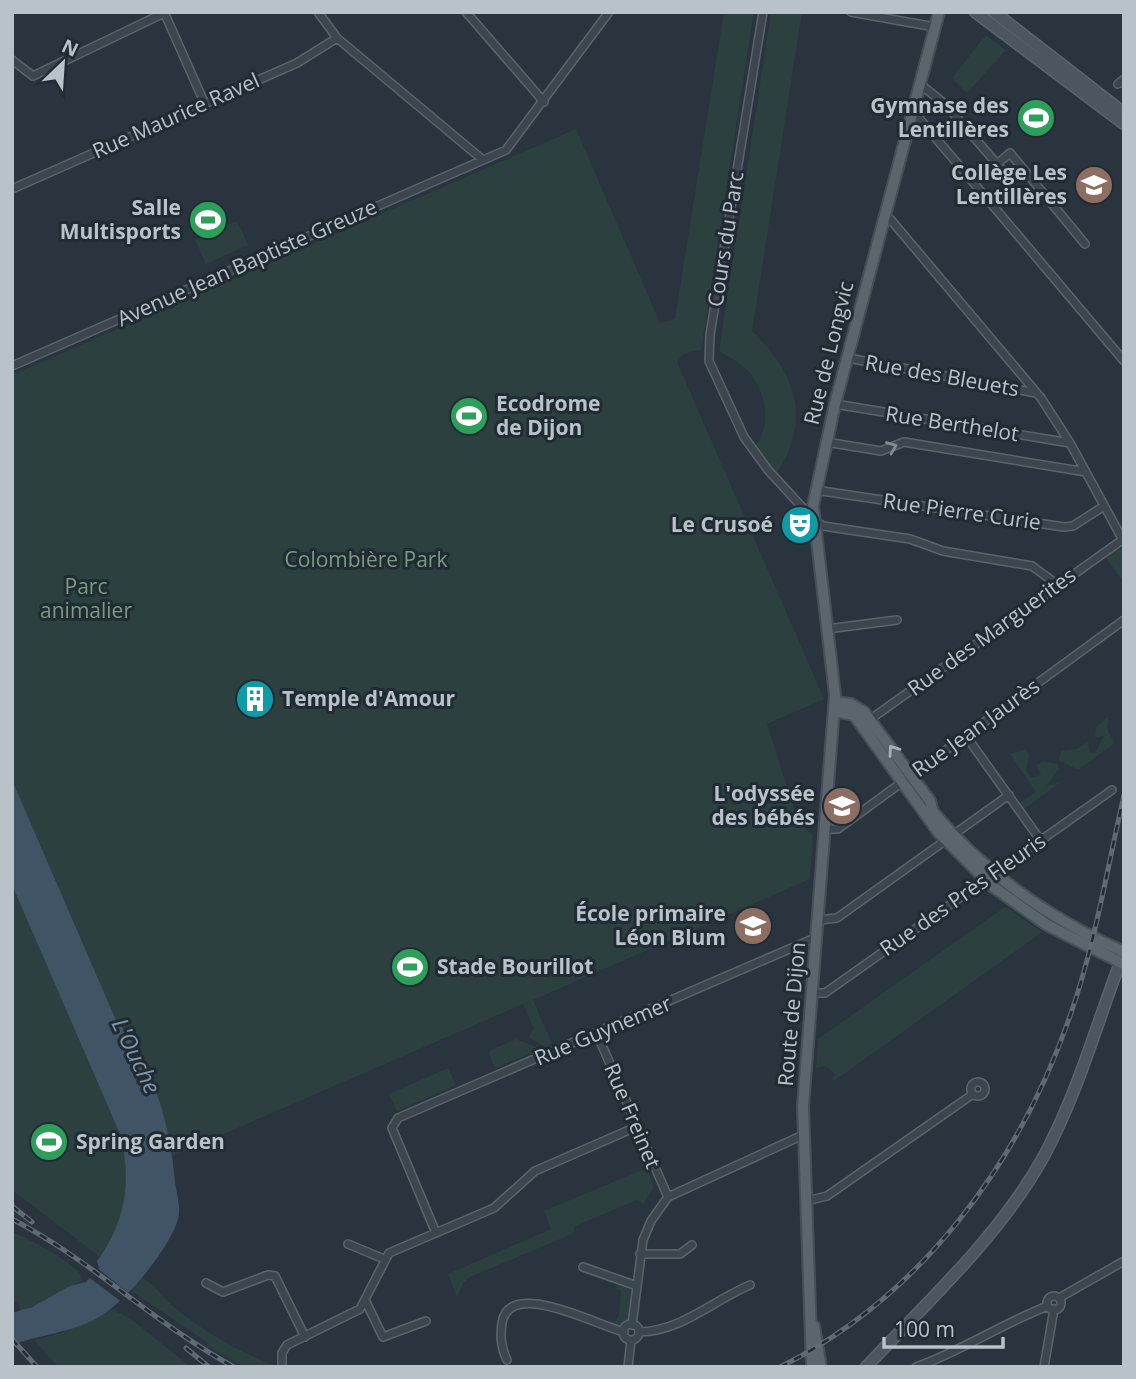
<svg xmlns="http://www.w3.org/2000/svg" width="1136" height="1379" font-family="'Open Sans',sans-serif">
<style>
.green{fill:#2c413f}
.water{fill:#415465}
.pier{fill:#29343e}
.lines{fill:none;stroke-linecap:round;stroke-linejoin:round}
.minor-casing{stroke:#5a646c;stroke-width:10}
.secondary-casing{stroke:#5a646c;stroke-width:13}
.primary-casing{stroke:#464f57;stroke-width:14}
.minor{stroke:#3d464e;stroke-width:7}
.secondary{stroke:#4b5660;stroke-width:10}
.primary{stroke:#5b656e;stroke-width:10}
.rail-casing{stroke:#5f6b74;stroke-width:5}
.rail{stroke:#212b33;stroke-width:2.5;stroke-dasharray:8;stroke-linecap:butt}
.oneway{stroke:#818a92}
.oneway2{stroke:#a6afb7}
.labels{text-anchor:middle;stroke-width:6;stroke-linejoin:round;paint-order:stroke}
.poi-label{font-size:21px;font-weight:bold;fill:#b9c1c9;stroke:#212b33;text-anchor:end}
.street-label{font-size:21px;fill:#b9c1c9;stroke:#212b33}
.park-label{font-size:21px;fill:#7a9b7e;stroke:#212b33}
.water-label{font-size:23px;font-style:italic;fill:#7e95a8;stroke:#212b33}
</style>
<rect width="100%" height="100%" fill="#29343e"/>
<path class="green" d="M724,12H754L701,350L684,353L677,362L824,699L767,724L798,822L813,836L810,879L533,1000L552,1044L546,1047L528,1037L534,1029L523,1004L173,1156C161,1104 149,1060 115,1018L12,780V375L576,129L660,323L675,319Z
M771,12H802L752,331C794,372 813,418 777,472L754,447C774,426 765,388 747,370C739,361 728,357 719,351Z
M986,35L1006,50L967,93L952,78Z
M237,221L248,245L206,264L195,240Z
M1117,546L1124,551V582L1104,556Z
M1109,716L1107,730L1115,743L1078,770L1059,760L1061,751L1077,749L1088,741L1089,752L1095,753L1104,736L1095,737L1096,727Z
M1026,749L1029,754L1026,770L1031,778L1041,775L1036,766L1043,761L1057,764L1059,769L1046,787L1062,781L1024,809L1020,803L1036,792L1010,754Z
M12,885L120,1134C132,1177 127,1221 100,1257L12,1190Z
M1005,907L1042,932L834,1081L832,1078L836,1075L826,1066L816,1068L818,1039Z
M516,1039L541,1049L495,1068L489,1054L491,1050Z
M448,1068L456,1085L397,1111L389,1094Z
M647,1168L654,1187L643,1204L637,1200L575,1226L572,1234L470,1277L463,1283L457,1297L448,1274L551,1229L544,1211Z
M12,1232C29,1239 79,1264 83,1280L21,1312L18,1301L12,1303Z
M141,1277C155,1284 161,1296 173,1306C206,1333 238,1352 278,1367H245L207,1346L208,1343L130,1290Z
M617,1283L631,1290L628,1320L620,1326L607,1322L615,1321L619,1315L621,1291L615,1289Z
M112,1309L131,1319L191,1367H58L34,1340L61,1333Z"/>
<path class="water" d="M12,780L115,1018C153,1066 170,1121 175,1182C176,1191 180,1204 179,1214C175,1243 127,1300 102,1315C74,1333 41,1334 12,1345V1313L32,1307L70,1286L86,1282L99,1269L97,1261C126,1223 132,1179 120,1134L12,885Z"/>
<path class="pier" d="M96,1267L131,1295L123,1303L87,1276Z"/>
<g class="lines">
<defs>
<path id="minor" d="M164,12L204,102
M318,12L337,38L483,160
M466,12L544,102
M763,12L710,335L709,361L744,437L768,470L813,519L823,526L910,539L943,551L1032,566L1058,585
M851,12L935,27
M12,60L33,76L164,13
M920,84L946,105L997,164
M1118,84L1124,79
M911,114L918,117L1124,361
M1010,153L1020,165L1007,176L997,164Z
M1020,165L1085,244
M12,189L297,63L337,38
M883,216L891,220L1041,398L1070,443L1124,542
M848,358L1036,393
M12,366L506,150L609,12
M835,404L1070,443
M826,442L881,451L904,442L1086,472
M815,490L1064,527L1073,526L1104,506
M827,629L897,620
M868,721L1122,540
M966,736L1041,841
M826,829H838L1124,620
M819,920L837,918L1009,795
M813,993H825L1112,790
M597,1034L668,1197
M971 1089a7 7 0 1 1 14 0a7 7 0 1 1-14 0Z
M806,1201L827,1196L973,1094
M436,1233L392,1128L398,1118L817,937
M348,1244L384,1259
M640,1254H680L692,1245
M583,1267L637,1286
M206,1283L223,1292L268,1275L275,1276L305,1337
M1047 1303a7 7 0 1 1 14 0a7 7 0 1 1-14 0Z
M1059,1298L1124,1261
M366,1302L383,1337L426,1321
M623 1332a8 8 0 1 1 16 0a8 8 0 1 1-16 0Z
M632,1325L643,1240L651,1221L668,1197L803,1135
M639,1332C682,1331 712,1301 750,1285
M507,1360C501,1347 500,1337 502,1323C509,1277 598,1326 624,1332
M282,1367V1353L287,1345L360,1309L389,1253L494,1208L535,1171L636,1127
M628,1367L631,1340
M916,1367C962,1351 1003,1323 1048,1306
M1044,1367L1054,1309"/>
<path id="secondary" d="M975,12L1124,124
M994,12L1124,113
M866,1367C929,1300 1001,1235 1045,1154C1079,1090 1097,1022 1123,955"/>
<path id="primary" d="M835,702L851,704L864,712L930,801L933,812C986,875 1049,919 1124,952
M834,711L854,715L939,833L992,886L1047,925L1124,964
M814,1326L821,1367
M812,1367L803,1106L835,695L813,506L835,404L939,12"/>
</defs>
<use href="#minor" class="minor-casing"/>
<use href="#secondary" class="secondary-casing"/>
<use href="#primary" class="primary-casing"/>
<use href="#minor" class="minor"/>
<use href="#secondary" class="secondary"/>
<use href="#primary" class="primary"/>
<defs>
<path id="rail" d="M12,1206L32,1222
M12,1219C91,1260 155,1324 234,1367
M12,1339L37,1367
M186,1348L209,1367
M780,1367C921,1297 1020,1162 1070,1016C1095,945 1107,869 1124,795"/>
</defs>
<use href="#rail" class="rail-casing"/>
<use href="#rail" class="rail"/>
</g>
<defs><path id="oneway-chevron" d="M-2-3.5L2.5 0L-2 3.5" fill="none" stroke-width="1.6" stroke-linecap="round" stroke-linejoin="round" transform="scale(1.75)"/></defs>
<use class="oneway" href="#oneway-chevron" transform="translate(892 447) rotate(-21)"/>
<use class="oneway2" href="#oneway-chevron" transform="translate(893 750) rotate(-125)"/>
<defs>
<symbol id="stadium-disc" viewBox="-11 -11 22 22"><circle r="9.5" fill="#2e9e5b" stroke="#212b33"/><path d="M0-5a6.5 5 0 1 0 0 10a6.5 5 0 1 0 0-10ZM-3.5-1.8h7v3.6h-7Z" fill="#fff"/></symbol>
<symbol id="school-disc" viewBox="-11 -11 22 22"><circle r="9.5" fill="#8d6e63" stroke="#212b33"/><path d="M0-5L7-2L0 1L-7-2ZM-4 1L0 2.5L4 1V4Q0 6-4 4Z" fill="#fff"/></symbol>
<symbol id="theatre-disc" viewBox="-11 -11 22 22"><circle r="9.5" fill="#0f9aa8" stroke="#212b33"/><path d="M-5-5.5Q0-4 5-5.5V0Q5 5 0 6Q-5 5-5 0ZM-3.3-2.5H-1v1.5H-3.3ZM1-2.5H3.3v1.5H1ZM-2.8 1Q0 5.5 2.8 1Z" fill="#fff"/></symbol>
<symbol id="building-disc" viewBox="-11 -11 22 22"><circle r="9.5" fill="#0f9aa8" stroke="#212b33"/><path d="M-4-6H4V6H1V3H-1V6H-4ZM-2.5-4.3h1.7v1.8h-1.7ZM.8-4.3h1.7v1.8H.8ZM-2.5-1h1.7V.8h-1.7ZM.8-1h1.7V.8H.8Z" fill="#fff"/></symbol>
</defs>
<g fill-rule="evenodd">
<use href="#stadium-disc" x="1014" y="96" width="44" height="44"/>
<use href="#school-disc" x="1072" y="163" width="44" height="44"/>
<use href="#stadium-disc" x="186" y="198" width="44" height="44"/>
<use href="#stadium-disc" x="447" y="394" width="44" height="44"/>
<use href="#theatre-disc" x="778" y="503" width="44" height="44"/>
<use href="#building-disc" x="233" y="677" width="44" height="44"/>
<use href="#school-disc" x="820" y="784" width="44" height="44"/>
<use href="#school-disc" x="731" y="904" width="44" height="44"/>
<use href="#stadium-disc" x="388" y="945" width="44" height="44"/>
<use href="#stadium-disc" x="27" y="1120" width="44" height="44"/>
</g>
<g class="labels">
<g class="poi-label">
<text x="1009" y="113">Gymnase des<tspan x="1009" dy="24">Lentillères</tspan></text>
<text x="1067" y="180">Collège Les<tspan x="1067" dy="24">Lentillères</tspan></text>
<text x="181" y="215">Salle<tspan x="181" dy="24">Multisports</tspan></text>
<text x="496" y="411" text-anchor="start">Ecodrome<tspan x="496" dy="24">de Dijon</tspan></text>
<text x="773" y="532">Le Crusoé</text>
<text x="282" y="706" text-anchor="start">Temple d'Amour</text>
<text x="815" y="801">L'odyssée<tspan x="815" dy="24">des bébés</tspan></text>
<text x="726" y="921">École primaire<tspan x="726" dy="24">Léon Blum</tspan></text>
<text x="437" y="974" text-anchor="start">Stade Bourillot</text>
<text x="76" y="1149" text-anchor="start">Spring Garden</text>
</g>
<g class="street-label">
<text transform="translate(176 116) rotate(-24)" y="7">Rue Maurice Ravel</text>
<text transform="translate(726 239) rotate(-81)" y="7">Cours du Parc</text>
<text transform="translate(247 263) rotate(-24)" y="7">Avenue Jean Baptiste Greuze</text>
<text transform="translate(829 353) rotate(-76)" y="7">Rue de Longvic</text>
<text transform="translate(942 376) rotate(10)" y="7">Rue des Bleuets</text>
<text transform="translate(952 424) rotate(9)" y="7">Rue Berthelot</text>
<text transform="translate(962 512) rotate(8)" y="7">Rue Pierre Curie</text>
<text transform="translate(992 632) rotate(-36)" y="7">Rue des Marguerites</text>
<text transform="translate(976 728) rotate(-36)" y="7">Rue Jean Jaurès</text>
<text transform="translate(963 895) rotate(-35)" y="7">Rue des Près Fleuris</text>
<text transform="translate(792 1014) rotate(-85)" y="7">Route de Dijon</text>
<text transform="translate(603 1031) rotate(-23)" y="7">Rue Guynemer</text>
<text transform="translate(632 1116) rotate(67)" y="7">Rue Freinet</text>
</g>
<g class="park-label">
<text x="366" y="567">Colombière Park</text>
<text x="86" y="594">Parc<tspan x="86" dy="24">animalier</tspan></text>
</g>
<g class="water-label">
<text transform="translate(136 1056) rotate(64)" y="8">L'Ouche</text>
</g>
</g>
<rect width="1136" height="1379" fill="none" stroke="#b9c1c9" stroke-width="28"/>
<g transform="translate(63 63) rotate(25)" stroke="#212b33" stroke-width="5" paint-order="stroke">
<path d="M0-5L12 26L0 18L-12 26Z" fill="#b9c1c9"/>
<text y="-10" font-size="19" font-weight="bold" text-anchor="middle" fill="#b9c1c9">N</text>
</g>
<path d="M884 1337v10h119v-10" fill="none" stroke="#b9c1c9" stroke-width="3.5"/>
<text x="894" y="1337" font-size="21" fill="#b9c1c9" stroke="#212b33" stroke-width="5" paint-order="stroke">100 m</text>
</svg>
